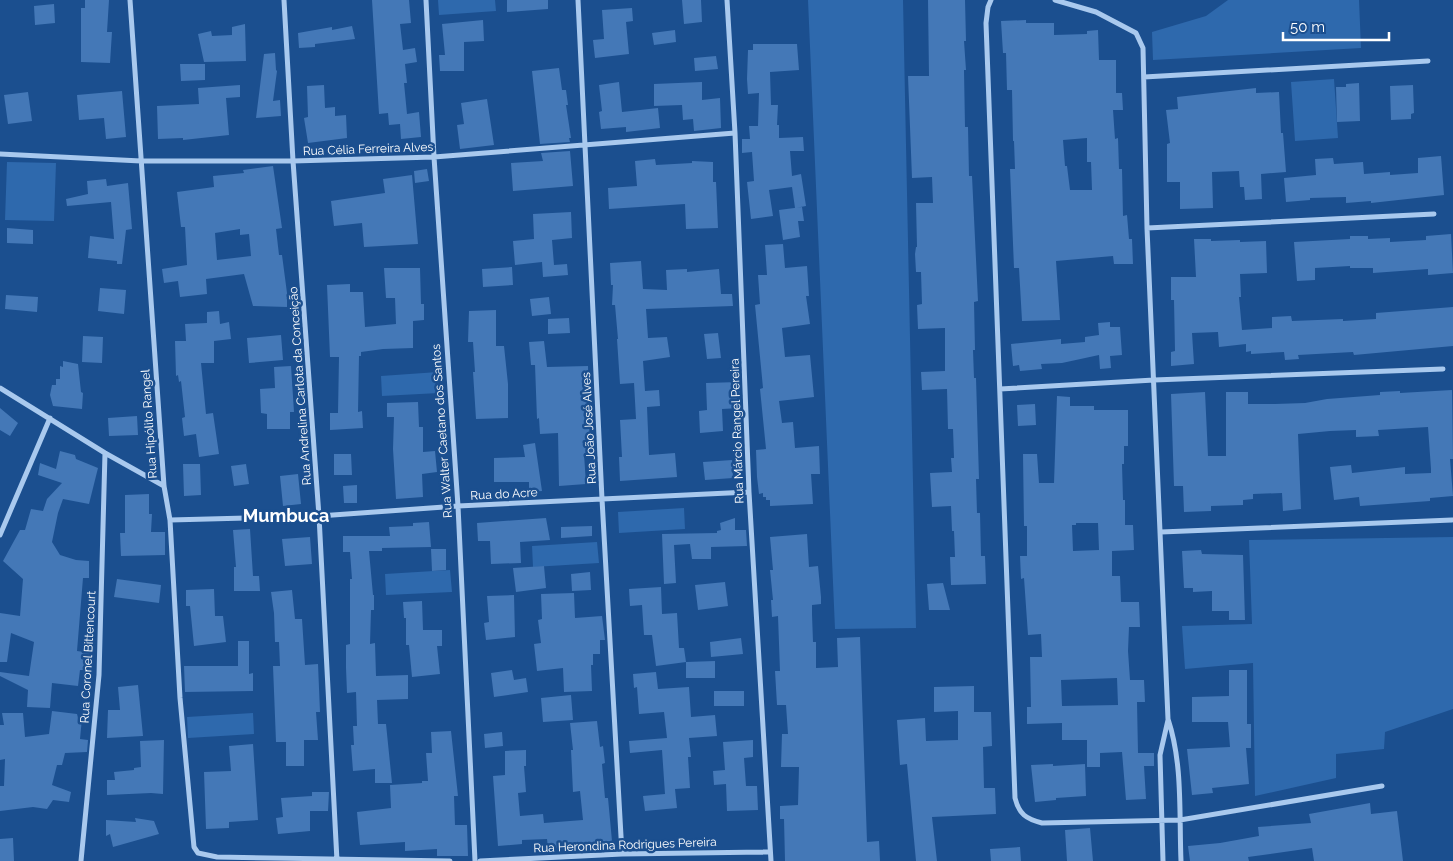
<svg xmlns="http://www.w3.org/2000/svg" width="1453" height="861" font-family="Raleway,sans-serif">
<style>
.green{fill:#2e69ad}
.building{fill:#4478b7;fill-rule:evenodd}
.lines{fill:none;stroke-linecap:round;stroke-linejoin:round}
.street{stroke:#a9c9ee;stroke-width:5}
.labels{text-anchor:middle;stroke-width:5;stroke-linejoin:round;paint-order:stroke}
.street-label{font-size:12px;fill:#fff;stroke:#1b4f8f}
.district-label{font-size:18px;font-weight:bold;fill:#fff;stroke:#1b4f8f}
</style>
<rect width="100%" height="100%" fill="#1b4f8f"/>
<path class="green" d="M438,0H495L496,11L439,15Z
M808,0H903L916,628L835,629Z
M1228,0H1359L1361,48L1153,60L1152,32L1206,16Z
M1334,79L1338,138L1295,141L1291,82Z
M7,162L56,163L54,221L5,220Z
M438,372L439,393L382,396L381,376Z
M684,508L685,529L619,533L618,512Z
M1453,537V709L1385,732L1384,749L1336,754V778L1255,796L1253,663L1185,669L1182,626L1252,624L1249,540Z
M597,542L599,563L533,567L532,546Z
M450,570L452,592L386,595L385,574Z
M253,713L254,734L188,738L187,717Z"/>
<path class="building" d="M85,0H109L107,32H112L110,63L81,62V8H85Z
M372,0H409L411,23L400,24L403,50L415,48L417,62L405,64L407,83H404L407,114L419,112L421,137L401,139L400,124L389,125L388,113L379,114Z
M507,0H548V9L507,12Z
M682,0H701L702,22L684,24Z
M928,0H965L966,41H964L966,70H964L965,127H968L969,176H972L978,301L974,302L975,350H973L974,378H976L979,479H976L977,513H980L981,556H985L986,584L951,585L950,557H955L954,531H952L951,506L932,507L930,473L952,472L951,458H954L953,429H948L947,389L922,390L921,372L945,371V328L918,329L917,305L922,304L921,272H916L915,254L916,247H917L916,203H933L932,177L912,178L908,76H929Z
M54,4L55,23L35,25L34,6Z
M632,8L633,21L626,22L629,54L595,58L593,40L604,39L602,10Z
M483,20L484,41L464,42V71H440L439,55H445L442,24Z
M1026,20V23H1054V35L1087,34V31L1098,30L1099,60H1116V93H1122L1123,110H1113L1115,139L1118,138L1119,169H1122L1123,216L1127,215L1129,239H1132L1133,264H1114L1113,256L1056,261L1060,320L1022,321L1019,268H1014L1010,169H1015L1014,141H1013L1012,90H1007L1006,53H1003L1001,21ZM1087,138V162H1091L1092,190H1070L1067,166H1065L1063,140Z
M245,24L246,61L204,62L198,34L211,31L212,36L232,35V27Z
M352,26L355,39L315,44V47L299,48L298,33L332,27V30Z
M675,30L676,42L654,45L652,33Z
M753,44H797L799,70L770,72L771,105H778L777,125H779V138L803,137L804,151H790L792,176L801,174L806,206L795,208L792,187L769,190L773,216L751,219L747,182L754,181L752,152L742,153V139H750L749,126H758L759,93L748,94L747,79L748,50H753Z
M275,53L276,70L277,71L273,101L280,100L281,116L256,118L264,54Z
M716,56L718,69L695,71L694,58Z
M180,64H205V80L181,81Z
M559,68L562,90H566L568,105H566L571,138H569L570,142L540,144L532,71Z
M619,82L622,112L658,108L660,128L626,132V127L601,129L599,112L602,111L599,85Z
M702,82V100L720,98L721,128L694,131L693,119L683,120L682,105L654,106V84Z
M1359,83L1360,121L1337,122L1336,87H1346V84Z
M240,85V97L226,98L229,135L183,140V138L158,139L157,106L199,104L198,88Z
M324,85L325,108L335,107V116L346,115L347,138L308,143L304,118L308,117L307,86Z
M1413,85L1414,113L1411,114V119L1391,120L1390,86Z
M1256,88V93L1279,92L1281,133H1283L1286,172L1261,174L1262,199L1245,200L1244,187H1240L1239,171L1212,172L1213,208L1180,209V182H1167V144L1170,143L1166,110L1178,109L1177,97Z
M122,91L126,137L106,139L104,118L79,120L77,95Z
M28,92L32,121L8,124L4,95Z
M487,99L494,145L460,149L457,125L464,124L461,103Z
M570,151L573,186L513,191L511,163L543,161L541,153Z
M1441,156L1444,195L1371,203V201L1346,203V197L1310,198V200L1286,202L1284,178L1316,175L1315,159L1333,158L1334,164L1363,162L1364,174L1390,172V175L1418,173V158Z
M655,159L656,165L692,163V161L713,162V182H716L718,228L686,229L685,204L609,209L608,188L637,186L635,161Z
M273,166L282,228L276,229L279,255H282L287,293V307L253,306L244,274L206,279L207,294L180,297L178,281L164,283L162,269L187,265L185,227H181L177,192L214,187L213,176L244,173L243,170ZM240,229V235L249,234L251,256L217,260L215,233Z
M427,169L429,181L415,183L414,171Z
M412,175L418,244L364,247L362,223L334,226L331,201L385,193L383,179Z
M106,179L107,186L128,183L132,229L126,230L122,264H117V261L88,258L90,236L114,239L111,202L67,206L66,199L88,194L87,181Z
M802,207L804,221H798L800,237L783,240L779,210Z
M571,212L572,238L552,240L554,265L567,264L568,275L543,277L542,262L515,265L513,241L534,239L533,214Z
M7,228L33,230V244L7,243Z
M1451,234L1453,273L1428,275V269L1373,273V268H1350V266L1315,268V280L1297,281L1294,242L1350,239V236H1368V239L1390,238V242L1426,240V236Z
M1194,239H1211V241L1240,240V242L1266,241L1267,273L1240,274L1241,297H1239L1242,330L1272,328V317L1291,316L1292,321L1343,319V321L1376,319V313L1453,307V346L1354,355L1353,352L1298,355L1299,359L1285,360L1284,352L1251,354V351L1246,352V344L1219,347L1218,332L1192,333L1194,364L1171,366V352L1175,351L1174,300H1171V277H1196Z
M783,244L785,268L807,266L809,296H806L810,324L782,328L785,357L810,355L814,397L779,401L782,423L793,422L795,448L819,446L820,474H811L813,504L770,506V500H766V497H763V493L759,494L757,477L756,450L766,449L760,389L763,388L755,305L760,304L758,275H767L765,245Z
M641,261L643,289L667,290L666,270L687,269V272L719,269L721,294H732L733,306L646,309L648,338L667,337L670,357L643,361L645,391L659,390L660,406L647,407L649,455L675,453L677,477L620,481L619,457H622L620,420L636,419L634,383L620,384L617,339H618L615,305H612L613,285H611L610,263Z
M512,267L513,285L483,287L482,269Z
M384,268H420L421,304H424V320L413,321V348L383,349L361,352V356H359L358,412L362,411L363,428L330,430V413H338L339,357H330L327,285L350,284V292H363L365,327L396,324L395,298H386Z
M100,288L126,290L124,314L98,311Z
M6,295L38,297L37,312L5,309Z
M549,297L551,314L532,316L530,299Z
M496,310V346H504L508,384V418L476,419L473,372H475L473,342H468L469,311Z
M219,311L220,324L229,322L231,339L214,341V363H201L206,414L213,413L219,454L199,457L196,434L184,436L182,418L185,417L181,381L179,382L178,375L176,376L175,341H186L185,324L207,323V312Z
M569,318L570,333L548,334V319Z
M1110,322V327H1120L1122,355L1110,356L1111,368L1100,369L1099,355L1062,363L1041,364L1042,369L1020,371L1019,365L1013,366L1011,344L1061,339V344L1085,342V337L1099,335L1098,323Z
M718,333L721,358L707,359L704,334Z
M281,335L283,360L249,363L247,338Z
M83,336L103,337L102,363L82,362Z
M544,341L547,367L588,366L590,454H584L586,484L559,486L558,433L540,434L539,418L537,419L535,365H531L529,342Z
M63,361L78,364L81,392L83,393L82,409L53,406L50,395L52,385H56V379H60V366L63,367Z
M291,366L294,412H290V429H267V414L261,413L260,389L275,388L274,367Z
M739,382L740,408L722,409L723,431L700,433L699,411L707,410L706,383Z
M1452,390L1453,459H1450L1453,496L1430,498V501L1360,506L1359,497L1334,500L1330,467L1351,465L1352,473L1405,467V474L1431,473V469L1428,427L1378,430L1379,436L1356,437V430L1330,431L1298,434L1301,509L1283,511L1282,493L1253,494V499L1243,500V505L1211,506V511L1184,512L1183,486H1174L1171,394L1205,392L1208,456H1226V392H1248V404H1275L1305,403L1327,399L1380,395V392L1400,391V393Z
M1057,396L1070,397V406H1094V410H1128V446H1124V464H1122L1123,500H1125V525H1133L1134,550L1112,551V576H1120L1121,602H1139L1140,627H1129L1128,651L1130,680H1144L1145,702H1137L1138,753H1154V766H1144L1146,799L1126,800L1122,752L1100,753V767H1087V740H1062V723L1027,724V707H1031L1030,657H1042L1041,634L1028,635L1024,578L1021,579L1020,556H1027V526H1024L1023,454H1037L1039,483H1054ZM1076,523H1098L1099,550L1073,551L1072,525H1076ZM1117,678L1118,705L1062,706L1061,680Z
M418,402L419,427H423V452L435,451L437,472L422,474L423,497L396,499L393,449L394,417H387V403Z
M1035,404L1036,425L1018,426L1017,405Z
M0,408L18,423L10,436L0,430Z
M137,416L138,435L109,436L108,418Z
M535,443L542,491L529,492V482H494V458L525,457L523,445Z
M60,451L75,455L76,459L98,468L89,504L63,499L58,513L52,542L60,555L76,560L89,561V578H83L77,651L91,653L85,670H80L78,686L52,683L50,708L27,707L28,690L0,676V672L29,676L34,642L11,633L7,662H0V613L20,616L23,579L3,561L20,530H25L31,509L43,511L47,499L62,483L38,475L40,463L56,469Z
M334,454H351L352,475H334Z
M732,460L733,478L705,480L703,462Z
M183,464H200L201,495L184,496Z
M246,464L249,484L234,486L231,466Z
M298,474L301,504L283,506L280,476Z
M357,485V503H344L343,486Z
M149,494V514H152L151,532H165V555L121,556L120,533H125V495Z
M546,518L550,540L520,542L521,563L491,564L490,541H478L477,523Z
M735,518V530H746L747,546L711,547V559H692L690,544L674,545L676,583L664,584L662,534L717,533V531L721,530L720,523Z
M429,522L431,547L382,548V551H369L373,595H374V610H371L370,644L375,643L376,676L408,675V699L377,700L378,724H386L392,783H375V769L353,771L351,745H354L353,726H357L356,692L347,693L346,668V645L350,644V579H352L350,552H343V536H390L389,527L413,526V523Z
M592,526V536L561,538V527Z
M250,529L253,576H259L260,591H234V567H236L233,530Z
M807,534L809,567L818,566L821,597V604L812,605V614L813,642H816V668L838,667L837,638L860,637L867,842L879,841L880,861H785L784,819H780V806L798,805L799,767H781L782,734H788L786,705H777L775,671H780L778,616L772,617L771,600H773L770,570H773L770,537Z
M310,537L312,564L285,566L282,539Z
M431,549H446V570L432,571Z
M1201,550L1202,554L1243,555L1245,620H1229V611H1212V591L1193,592V588H1184L1182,551Z
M544,566L546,588L516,592L513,568Z
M590,572L591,590L572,591L571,574Z
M117,579L161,585L159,603L114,597Z
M725,582L728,606L698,610L695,585Z
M943,583L950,610H929L927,584Z
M661,587L662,614L677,613L679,648H684L686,662L656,666L652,635H644L642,605L630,606L629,589Z
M214,589L215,616H223L226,642L194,646L190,606H186V590Z
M292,590L295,619H302L305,665L318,664L320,712H316L318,740H304V766H286V742H276L273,666H280L279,642H275L274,613L271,592Z
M574,593L575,618L602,616L605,640H600V654H593V665H591L592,691L564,692L563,668L537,671L534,644L541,643L538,620L542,619L541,594Z
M514,595L515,637L486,640L484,623L489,622L487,596Z
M422,601L423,630H442V646H437L440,674L412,677L409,645H406V618H404L403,602Z
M741,638L743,654L711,657L710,642Z
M238,641H249V674L253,673V691L185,692L184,666H238Z
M715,661V678H686V662Z
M512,670L514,680L526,678L528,692L494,697L491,673Z
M1229,670H1247V724H1251V748H1246L1249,784L1212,788L1213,793L1192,795L1187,749L1230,747L1228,722H1192V697L1229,696Z
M656,672L658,689L689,687L691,717L715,715L717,736L689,738L691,757H688L690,788L675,789L677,808L645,811L643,796L665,794L662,750L630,753L629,741L667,738L664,712L639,714L637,687L634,688L633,674Z
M138,685L143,736L107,738L108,710H120L118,687Z
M974,686V712H991L992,746L983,747L984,788H995L996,814L932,817L937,861H916L907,764L900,765L897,720L925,718L926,741L958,740V711L934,712V687Z
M714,691H744V706H714Z
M571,695L573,720L543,722L541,698Z
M52,711L77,714L78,718H82L80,739L88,740L87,752L65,753L62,765H57L52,785L71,792L69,802L53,800L47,809L33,807L0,811V786H4L5,759L0,760V725H4L2,713H23L25,737L49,734Z
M597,721L600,747L603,746L605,763L602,764L605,798H608L612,841L564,846V847L548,849L547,839L522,840V844L498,846L493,776L505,775V751L526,750V766H524L526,792L518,793L520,816L543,814L544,823L583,820L580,791L573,792L571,750H573L570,723Z
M451,731L458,796H454L455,825H467L468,856H437V849L405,851V842L360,845L357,812L391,808L390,785L422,783V781H428L426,753H432L431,732Z
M502,732L503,746L485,748L484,734Z
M164,740L163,794L151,793L107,795V780H115L114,772L134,770V768L141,767L140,741Z
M753,740V757L744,758L746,786H757L758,810L727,811L726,784L714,785L713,771L725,770L723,742Z
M253,744L258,820L229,822V828L206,829L204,772L231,771L229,746Z
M1053,764V766L1085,764L1086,796L1056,798V800L1035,802L1031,765Z
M312,792H329L328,811H310V831L278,834L276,818L283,817L281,798L312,796Z
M1370,803L1371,814L1397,811L1403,861H1314L1312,848L1248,857L1249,861H1190L1188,846L1220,843L1259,836L1258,827L1311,823L1309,814Z
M135,818L154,821L159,834L113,847L110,834L106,836V820L136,822Z
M1090,828L1093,861H1067L1065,830Z
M13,838L14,861H0V839Z
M1020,847L1021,861H991L990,849Z"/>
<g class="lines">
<path class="street" d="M130,0L164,486L170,520L180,698L194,847L198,853L217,857L450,861
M284,0L293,161L319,516L337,861
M426,0L434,157L458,506L475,861
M578,0L602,499L622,854
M727,0L735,133L749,492L771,861
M991,0L988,7L986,23L1015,798C1019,814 1026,819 1042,823L1180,820L1382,786
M1055,0L1096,12L1136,33L1143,48L1147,228L1168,719C1183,764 1179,814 1181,861
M1144,77L1428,61
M0,154L141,161H293L434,157L735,133
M1147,228L1434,214
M0,388L105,453L164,486
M1000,389L1154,380L1443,369
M170,520L319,516L458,506L749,492
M1161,532L1452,520
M0,535L50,418
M81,861L99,675L105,453
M480,861L622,854L770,852
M1163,861L1160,755L1168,720"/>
</g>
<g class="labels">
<g class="street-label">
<text transform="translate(368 149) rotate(-2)" y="4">Rua Célia Ferreira Alves</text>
<text transform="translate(300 386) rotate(-94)" y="4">Rua Andrelina Carlota da Conceição</text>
<text transform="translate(149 424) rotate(-94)" y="4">Rua Hipólito Rangel</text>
<text transform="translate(589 428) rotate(-93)" y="4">Rua João José Alves</text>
<text transform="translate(442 431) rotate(-94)" y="4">Rua Walter Caetano dos Santos</text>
<text transform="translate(737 431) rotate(-92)" y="4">Rua Márcio Rangel Pereira</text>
<text transform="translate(504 494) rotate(-3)" y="4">Rua do Acre</text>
<text transform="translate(88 657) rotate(-87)" y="4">Rua Coronel Bittencourt</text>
<text transform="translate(625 845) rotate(-2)" y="4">Rua Herondina Rodrigues Pereira</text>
</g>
<g class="district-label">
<text x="286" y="522">Mumbuca</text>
</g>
</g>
<path d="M1283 32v8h106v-8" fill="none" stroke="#ffffff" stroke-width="2.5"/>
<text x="1290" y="32" font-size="15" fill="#ffffff" stroke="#1b4f8f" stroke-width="4" paint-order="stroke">50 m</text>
</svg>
